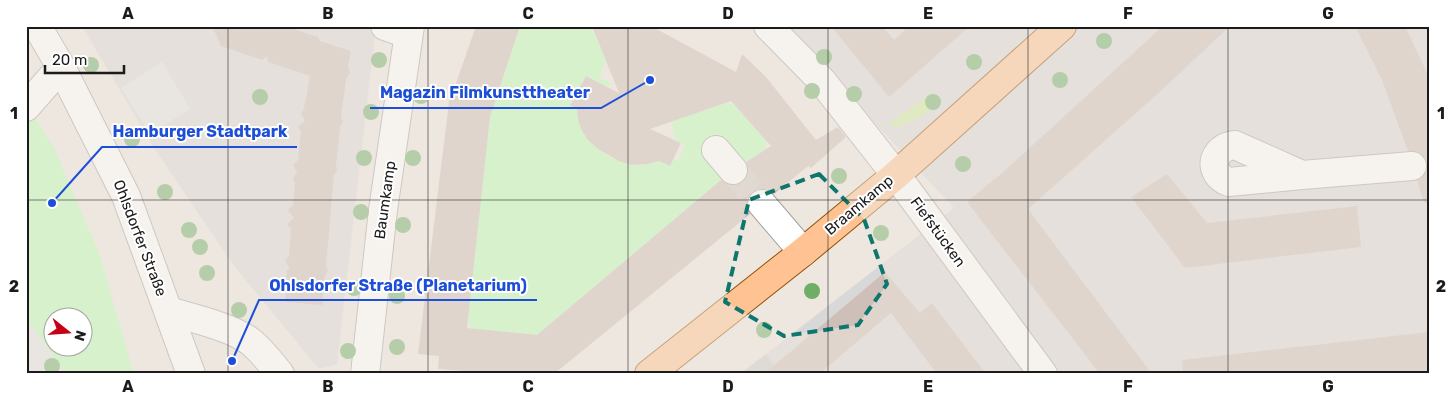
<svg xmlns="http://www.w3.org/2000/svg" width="1455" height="400" font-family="Rubik,sans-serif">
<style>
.residential{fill:#d9d8d8}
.religious{fill:#c9c9c9}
.grass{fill:#cfeda0}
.park{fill:#bafdb7;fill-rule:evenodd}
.parking{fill:#e3e3e3}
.building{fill:#cebfb8}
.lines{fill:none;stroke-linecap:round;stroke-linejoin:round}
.minor-tunnel{stroke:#cec8c2;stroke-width:28;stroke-dasharray:28 14;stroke-linecap:butt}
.minor-casing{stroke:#a2a2a2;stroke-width:30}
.major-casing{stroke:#925000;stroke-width:30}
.minor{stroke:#fff;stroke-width:28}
.major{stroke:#ffc393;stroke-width:28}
.tree{fill:#70ae66}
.marked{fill:none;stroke:#0f766e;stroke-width:4;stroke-dasharray:10 6;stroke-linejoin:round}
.grid{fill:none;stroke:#1b1b1b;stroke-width:1;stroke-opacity:0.55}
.labels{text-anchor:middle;stroke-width:4;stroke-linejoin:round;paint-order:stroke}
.street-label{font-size:15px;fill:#1b1b1b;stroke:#fff}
.leader{fill:none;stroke:#1d4ed8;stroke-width:2}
.callout-dot{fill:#1d4ed8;stroke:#fff;stroke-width:2}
.callout-label{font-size:16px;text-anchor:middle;font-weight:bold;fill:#1d4ed8;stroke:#fff;stroke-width:4;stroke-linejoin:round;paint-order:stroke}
.neatline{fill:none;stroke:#1b1b1b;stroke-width:2}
.grid-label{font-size:16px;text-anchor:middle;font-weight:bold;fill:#1b1b1b}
</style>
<rect width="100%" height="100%" fill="#eee7df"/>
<path class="residential" d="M82,26H376L337,364L319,369L234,266L152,145Z
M784,26H1429V374H780L766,354L954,208Z"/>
<path class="religious" d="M766,354L780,374H740Z"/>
<path class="grass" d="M932,93L937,99L927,113L898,128L888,124Z"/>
<path class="park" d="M520,26H592L606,61L599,77L615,85H590L593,80L586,76L570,105L577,109C580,148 623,173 659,161L670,166L673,159L678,161L685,145L675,140L672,124L667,115L726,102L734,105L766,140V149L733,170L537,335L474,329L467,322L490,117Z
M26,103L55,150L100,256L134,374H66L26,318ZM52,318H82V348H52Z"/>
<path class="parking" d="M162,62L190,109L150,134L121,88Z
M26,318L66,374H26Z"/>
<path class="building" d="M212,26H285L318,37L320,41L351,51L348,66L350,73L346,80L341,117L343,122L340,127L336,166L337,171L334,175L326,266L328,271L325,275L322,305L285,302L287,270L290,268L285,261L289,256L291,229L287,224L294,218L288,210L293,205L295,183L293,178L297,173L293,165L298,160L301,132L298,127L305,121L301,114L304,108L310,76L268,62L267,56L262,60L221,46Z
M476,26H520L490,117L467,328L537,335L721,180L728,185H735L743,182L748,175V168L746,162L771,146L731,101L650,129L681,143L670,166L659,161L648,164L632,165L619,161L598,149L588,140L581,129L578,119L577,109L570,105L586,76L619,93L592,26H651L736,72L742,54L766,77L816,140L838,127L846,137L811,168L808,166L774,194L767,189H759L752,192L747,199V206L750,214L554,374H504L438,369L439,356L418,354L451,86H455Z
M831,26H882L894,40L909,26H970L889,97Z
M1163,26H1230L1163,89L1028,209L1152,374H1100L967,202L1002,173Z
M1355,26H1405L1429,77V203H1424L1417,180L1421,179L1426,172L1427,164L1425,158L1418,152L1408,151L1382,80Z
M1167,174L1207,223L1357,206L1361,247L1185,268L1131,197Z
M885,272L920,313L932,303L986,374H937L891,313L819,374H764Z
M1429,332V374H1183L1182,360Z"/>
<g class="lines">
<path class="minor-tunnel" d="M733,170L762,204"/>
<defs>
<path id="minor" d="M37,26L61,67L126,196L191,374
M385,26L408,34
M768,26L822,81L896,175L1043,374
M26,107L61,67
M716,150L733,170
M1302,175L1229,182C1207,174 1211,147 1235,145L1302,175L1412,166
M762,204L803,252
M168,311C192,318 232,327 251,342C262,351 271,363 280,374
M365,374L383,210L410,26"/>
<path id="major" d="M649,374L803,252L896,175L1062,26"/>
</defs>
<use href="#minor" class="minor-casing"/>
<use href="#major" class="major-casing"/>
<use href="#minor" class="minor"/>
<use href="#major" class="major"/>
</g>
<g class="tree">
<circle cx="1104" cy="41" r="8"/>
<circle cx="824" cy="57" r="8"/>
<circle cx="379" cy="60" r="8"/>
<circle cx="974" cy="62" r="8"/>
<circle cx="91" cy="65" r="8"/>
<circle cx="1060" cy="80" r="8"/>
<circle cx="812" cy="91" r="8"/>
<circle cx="854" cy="94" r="8"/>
<circle cx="421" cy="96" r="8"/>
<circle cx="260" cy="97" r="8"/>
<circle cx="933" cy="102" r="8"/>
<circle cx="371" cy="112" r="8"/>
<circle cx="132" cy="139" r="8"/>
<circle cx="364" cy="158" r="8"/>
<circle cx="413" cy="158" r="8"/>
<circle cx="963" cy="164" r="8"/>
<circle cx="839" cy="176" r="8"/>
<circle cx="165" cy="192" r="8"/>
<circle cx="361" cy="212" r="8"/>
<circle cx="403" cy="225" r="8"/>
<circle cx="189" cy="230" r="8"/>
<circle cx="881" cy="233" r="8"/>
<circle cx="200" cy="247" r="8"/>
<circle cx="207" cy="273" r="8"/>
<circle cx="354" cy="288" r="8"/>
<circle cx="812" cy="291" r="8"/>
<circle cx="397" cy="296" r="8"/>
<circle cx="239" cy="310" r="8"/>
<circle cx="764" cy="330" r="8"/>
<circle cx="397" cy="347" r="8"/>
<circle cx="348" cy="351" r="8"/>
<circle cx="52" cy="366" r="8"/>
</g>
<path d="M0 0H1455V400H0ZM819,174L864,219L887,284L858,325L784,336L725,302L749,200Z" fill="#eee7df" fill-opacity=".55" fill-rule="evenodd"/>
<path class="marked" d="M819,174L864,219L887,284L858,325L784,336L725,302L749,200Z"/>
<path class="grid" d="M228,26V374M428,26V374M628,26V374M828,26V374M1028,26V374M1228,26V374M26,200H1429"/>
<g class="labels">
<g class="street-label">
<text transform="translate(385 200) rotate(-82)" y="5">Baumkamp</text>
<text transform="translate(859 205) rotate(-40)" y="5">Braamkamp</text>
<text transform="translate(938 232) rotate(54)" y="5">Fiefstücken</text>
<text transform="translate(140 238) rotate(69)" y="5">Ohlsdorfer Straße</text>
</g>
</g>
<path class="leader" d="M650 80L601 108H370M52 203L102 147H297M232 361L259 300H537"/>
<g class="callout-dot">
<circle cx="650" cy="80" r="5"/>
<circle cx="52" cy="203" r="5"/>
<circle cx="232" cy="361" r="5"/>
</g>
<g class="callout-label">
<text x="485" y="98">Magazin Filmkunsttheater</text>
<text x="200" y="137">Hamburger Stadtpark</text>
<text x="398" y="291">Ohlsdorfer Straße (Planetarium)</text>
</g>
<rect width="1455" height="400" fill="none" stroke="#ffffff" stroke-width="55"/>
<g transform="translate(68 332) rotate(107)"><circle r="24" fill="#ffffff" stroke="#a4a4a4"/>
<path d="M0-4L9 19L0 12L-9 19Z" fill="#c60018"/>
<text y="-8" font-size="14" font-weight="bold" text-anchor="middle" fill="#1b1b1b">N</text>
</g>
<path d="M45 65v8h79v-8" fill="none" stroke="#1b1b1b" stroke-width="2.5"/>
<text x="52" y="65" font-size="15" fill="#1b1b1b" stroke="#ffffff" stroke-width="4" paint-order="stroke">20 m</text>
<rect x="28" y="28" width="1400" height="344" class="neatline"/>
<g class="grid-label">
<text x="128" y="19">A</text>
<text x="328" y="19">B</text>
<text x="528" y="19">C</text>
<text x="728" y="19">D</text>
<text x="928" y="19">E</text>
<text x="1128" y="19">F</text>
<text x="1328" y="19">G</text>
<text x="14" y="119">1</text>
<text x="1441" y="119">1</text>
<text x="14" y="292">2</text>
<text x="1441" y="292">2</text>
<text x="128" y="392">A</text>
<text x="328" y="392">B</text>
<text x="528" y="392">C</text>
<text x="728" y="392">D</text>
<text x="928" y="392">E</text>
<text x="1128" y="392">F</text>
<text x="1328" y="392">G</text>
</g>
</svg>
